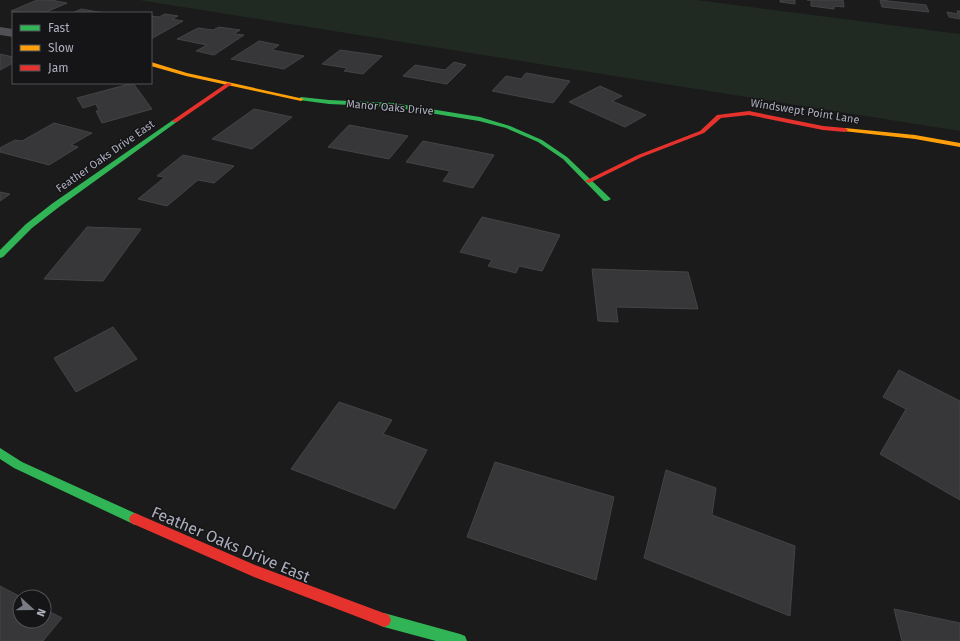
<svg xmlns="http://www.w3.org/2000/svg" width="960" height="641" font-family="'Fira Sans',sans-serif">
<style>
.green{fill:#212923}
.building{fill:#373739;stroke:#444447}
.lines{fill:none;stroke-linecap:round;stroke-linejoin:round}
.street{fill:#515155;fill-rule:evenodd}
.fast{fill:#30b455;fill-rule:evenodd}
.slow{fill:#ff9f0a;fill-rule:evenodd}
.jam{fill:#e5322d;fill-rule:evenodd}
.labels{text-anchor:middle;stroke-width:3;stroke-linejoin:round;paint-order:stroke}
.far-street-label{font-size:11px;fill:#acaebc;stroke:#151517}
.near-street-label{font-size:16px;fill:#acaebc;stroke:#151517}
</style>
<rect width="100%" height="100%" fill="#1b1b1b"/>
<path class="green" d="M139,0H697L960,34V131Z"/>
<path class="building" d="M37,0H51L67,3L44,13H25L11,11Z
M780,0H795V4L780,2Z
M807,0H843L844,7L834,6V9L811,6V0Z
M880,0L926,5L929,12L882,7Z
M81,9L104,13H73Z
M957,11H960V19L949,17L947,12L958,14Z
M165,14L178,16L172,19L183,21L151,39V16L159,17Z
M219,27L240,30L234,34L244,35L214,55L196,51L207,45L177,39L198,28L213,30Z
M259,41L279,45L272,50L304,56L284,69L231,59Z
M340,50L382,56L363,74L344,71L347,68L322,64Z
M0,54L13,57V63L0,70Z
M454,62L466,65L447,84L403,76L415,65L445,70Z
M526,73L570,81L553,103L492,91L506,76L521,79Z
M133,83L152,109L102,123L96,111H99L96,104L83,108L77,98Z
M600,86L622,96L612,101L646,115L625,127L569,102Z
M254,109L292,117L252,149L212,139Z
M54,123L92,133L71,145L78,147L49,165L0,152V148L15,140L22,141Z
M349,125L408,136L389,159L328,147Z
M423,141L494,155L473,188L443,181L450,171L406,162Z
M183,155L234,166L214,183L198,180L167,206L138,199L165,177L157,176Z
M0,192L10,194L0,201Z
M482,217L560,235L542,271L519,266L516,273L488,266L492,260L460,252Z
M87,227L141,229L103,281L44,279Z
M592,269L688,272L698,309L616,307L618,322L598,321Z
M113,327L137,359L76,392L54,358Z
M899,370L960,401V500L880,454L906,409L883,397Z
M339,402L392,420L383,434L427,450L395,509L291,469Z
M495,462L614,497L596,580L467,537Z
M666,470L716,488L712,515L795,546L790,616L644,558Z
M0,586L21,597H20V621H44V609L62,618L43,641H0Z
M894,609L960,623V641H902Z"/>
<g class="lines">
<path class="street" d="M0,27L13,29V37L0,35Z"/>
<path class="fast" d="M301,97L329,100L393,103L480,117L510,126L542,140L567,157L611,199L607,201H604L563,159L538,142L506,128L479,121L393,107L329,104L299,100L298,99Z
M173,120L178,121L59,207L32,228L3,257L0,258V250L26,224L53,203Z
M0,448L22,462L139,515L141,519L139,523L135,525L131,523L14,468L0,459Z
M384,613L460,634L465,636L467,641H436L384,627L379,625L377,620L379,615Z"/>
<path class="slow" d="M151,62L187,73L304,99L301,101L186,76L151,66Z
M845,128L915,135L960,143V147L915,139L843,131L842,130Z"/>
<path class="jam" d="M227,83L232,84L177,122H173V120Z
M749,111L823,126L845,128L848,130L845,132L823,130L749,115L721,118L704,133L642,157L591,182L589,183L585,181L638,155L700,131L717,115Z
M135,513L255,565L389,615L391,620L389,625L384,627L254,577L131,523L129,519L131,515Z"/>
</g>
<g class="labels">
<g class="far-street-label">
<text transform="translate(390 107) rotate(5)" y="4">Manor Oaks Drive</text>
<text transform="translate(805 111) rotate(9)" y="4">Windswept Point Lane</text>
<text transform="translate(105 156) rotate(-35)" y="4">Feather Oaks Drive East</text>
</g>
<g class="near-street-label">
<text transform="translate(231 544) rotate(23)" y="6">Feather Oaks Drive East</text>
</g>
</g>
<rect x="12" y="12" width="140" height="72" fill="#151517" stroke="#515259"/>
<rect x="20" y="25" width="20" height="6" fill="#30b455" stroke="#515259"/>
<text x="48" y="32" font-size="12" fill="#acaebc">Fast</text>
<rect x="20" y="45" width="20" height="6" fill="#ff9f0a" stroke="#515259"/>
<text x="48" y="52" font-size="12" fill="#acaebc">Slow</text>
<rect x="20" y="65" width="20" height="6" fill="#e5322d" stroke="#515259"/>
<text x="48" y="72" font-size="12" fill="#acaebc">Jam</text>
<g transform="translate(32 609) rotate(111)"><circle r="19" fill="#151517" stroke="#515259"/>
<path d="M0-3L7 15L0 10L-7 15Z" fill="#797b84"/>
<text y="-6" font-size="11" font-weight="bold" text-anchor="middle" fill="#acaebc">N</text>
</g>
</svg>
